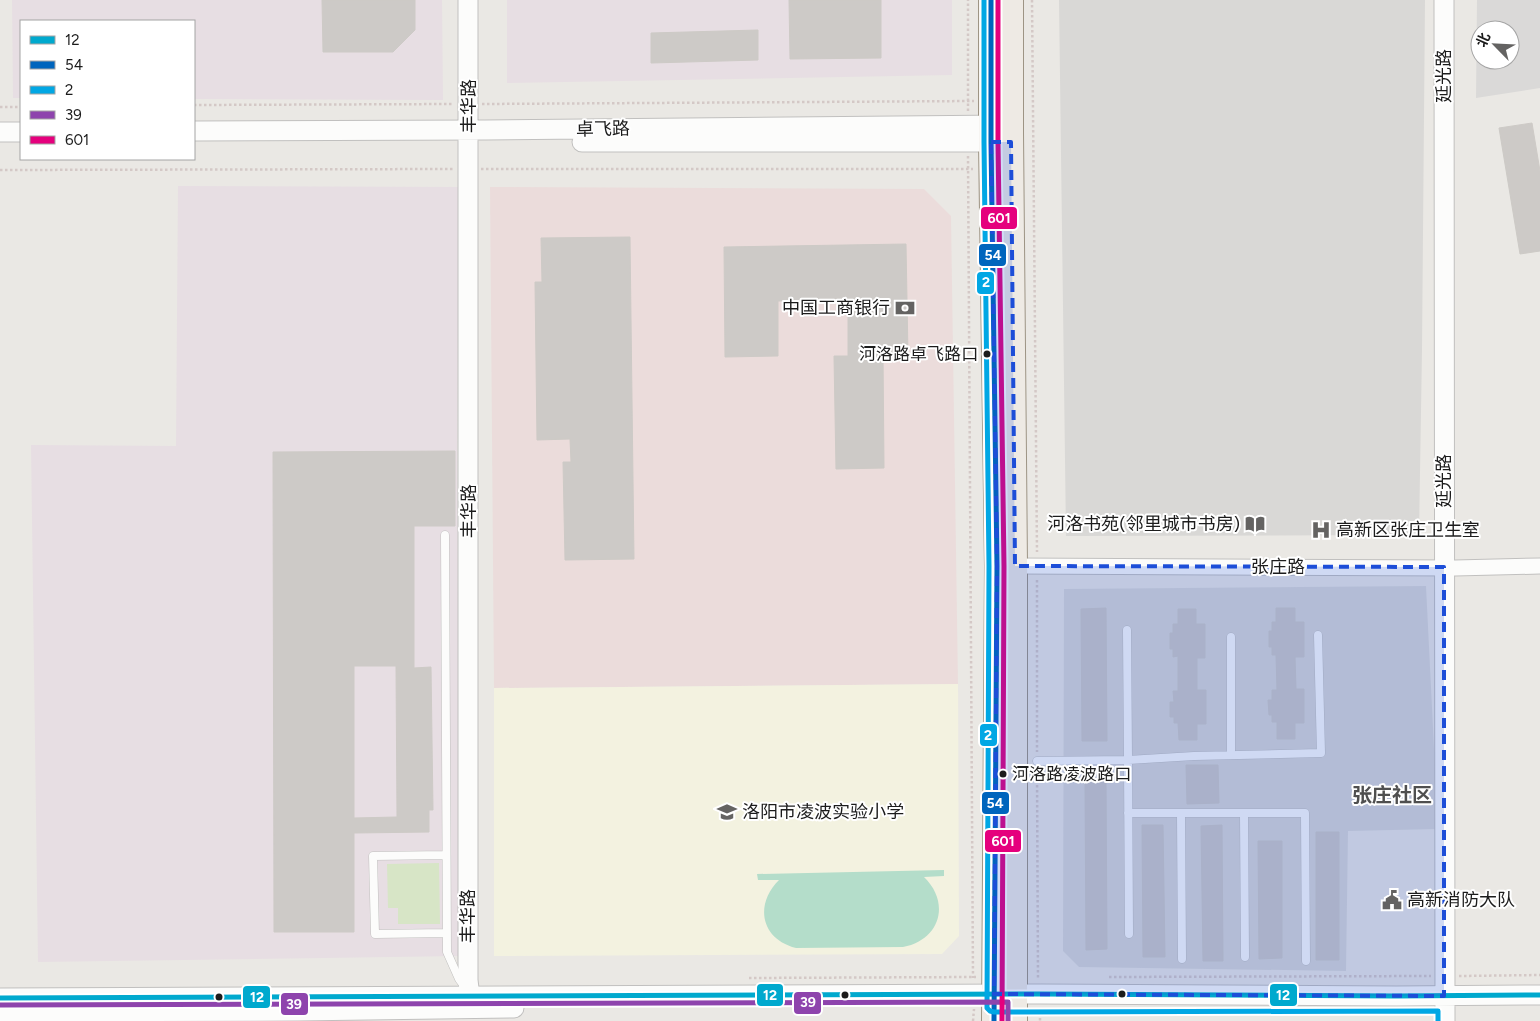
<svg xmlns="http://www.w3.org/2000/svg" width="1540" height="1021" font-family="Figtree,'Noto Sans SC',sans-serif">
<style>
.residential{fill:#d9d8d6}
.commercial{fill:#ebdcdb}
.industrial{fill:#e7dee3}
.education{fill:#f3f2e0}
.grass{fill:#d7e5c6}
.pitch{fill:#b4ddca}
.parking{fill:#dad9d8;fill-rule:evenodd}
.building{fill:#cdcac7;stroke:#cdcac6;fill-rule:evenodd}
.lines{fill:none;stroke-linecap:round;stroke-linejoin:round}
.service-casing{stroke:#c1c0bf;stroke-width:9}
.minor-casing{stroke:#c1c0bf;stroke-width:17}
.tertiary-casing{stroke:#c1c0bf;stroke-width:21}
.primary-casing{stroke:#9d9484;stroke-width:26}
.path{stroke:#d4c8c6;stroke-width:2.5;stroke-dasharray:2.5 2.5;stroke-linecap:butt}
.service{stroke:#fcfcfb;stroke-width:8}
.minor{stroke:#fcfcfb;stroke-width:15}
.tertiary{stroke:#fcfcfb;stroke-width:19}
.primary{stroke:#eeeae4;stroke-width:24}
.bus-1-casing{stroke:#fff;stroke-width:9}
.bus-2-casing{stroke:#fff;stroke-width:9}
.bus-3-casing{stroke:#fff;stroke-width:9}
.bus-4-casing{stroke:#fff;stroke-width:9}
.bus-5-casing{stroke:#fff;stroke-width:9}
.bus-1{stroke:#00a9ce;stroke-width:5}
.bus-2{stroke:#0065bd;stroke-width:5}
.bus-3{stroke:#01a7e4;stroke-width:5}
.bus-4{stroke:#8e44ad;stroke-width:5}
.bus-5{stroke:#e5007d;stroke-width:5}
.marked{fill:#1d4ed8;fill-opacity:0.2;stroke:#1d4ed8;stroke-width:4;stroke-dasharray:10 6;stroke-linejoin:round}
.bus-dot{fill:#1c1c1c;stroke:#fff;stroke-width:2}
.labels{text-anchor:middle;stroke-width:4;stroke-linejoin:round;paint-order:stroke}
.bus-label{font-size:17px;fill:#1c1c1c;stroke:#fff;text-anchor:end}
.street-label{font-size:18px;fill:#1c1c1c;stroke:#fff}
.poi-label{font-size:18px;fill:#1c1c1c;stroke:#fff;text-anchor:start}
.quarter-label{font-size:20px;font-weight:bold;fill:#4f4f4f;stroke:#fff}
.line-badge{stroke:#fff;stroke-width:2}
.badge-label{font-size:14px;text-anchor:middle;font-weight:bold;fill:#fff}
</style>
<rect width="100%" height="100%" fill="#eae8e4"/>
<path class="residential" d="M1059,0H1425L1422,350L1419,535L1066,536Z
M1426,586L1438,829L1348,831L1346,971L1079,967L1063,951L1064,589Z"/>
<path class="commercial" d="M490,187L924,189L951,216L958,684L494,688Z"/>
<path class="industrial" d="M12,0H442L443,100L194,99V21H21V98H13Z
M507,0H952V75L507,83Z
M178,186L459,187L457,447L460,956L38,962L31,445L176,446Z"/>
<path class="education" d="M958,684L959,936L942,954L494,956V688Z"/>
<path class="grass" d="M439,863L440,924H398V908H388L387,864Z"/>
<path class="pitch" d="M944,870V876L924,877C951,903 940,940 903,947L796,948C761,939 754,905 779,880H758L757,874Z"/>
<path class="parking" d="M1477,0H1540V88L1476,98ZM1480,30H1510V60H1480Z"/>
<path class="building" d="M322,0H415V30L393,52H323Z
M789,0H881V58L790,59Z
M758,30V60L651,63V33Z
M1532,123L1540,171V251L1520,254L1499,128Z
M630,237L634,559L565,560L563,462H571L570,439L537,440L535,282H542L541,238Z
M906,244L908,356L883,357L884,468L836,469L834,356H848V300L778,301V356L725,357L724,247Z
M455,451V526H414V668L431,667L433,810H429V832L354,833V932H274L273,452ZM354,666H396L397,817L354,818Z
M1106,608L1107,741H1082L1081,609Z
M1276,608H1295V622H1304V657H1295L1296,689H1304V723H1295V739H1277V722H1272V715H1269L1268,700H1272V690H1277L1276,655H1272V647H1269V631H1272V622H1276Z
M1178,609H1196V624H1205V658H1197V690H1206V724H1197V740H1179L1178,723H1174V717H1170V702H1174L1173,691H1178V656L1173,657V649H1170V633H1173V624H1178Z
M1186,765H1218L1219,803L1187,804Z
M1085,781H1106L1107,949L1086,950Z
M1142,825H1163L1165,957H1143Z
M1222,825L1223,961H1203L1201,826Z
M1316,832H1339V960H1316Z
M1258,841H1282V958L1259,959Z"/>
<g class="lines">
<defs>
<path id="service" d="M445,535L447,952L459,979L464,986
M1127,630L1128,760L1194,756L1321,753L1318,635
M1231,637V755
M1037,761L1128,760L1129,934
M1128,813H1305L1306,961
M1181,813L1182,959
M1244,813L1245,957
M446,855L373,856L375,934L447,933"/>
<path id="minor" d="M1015,566L1455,568L1540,566"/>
<path id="tertiary" d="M468,0V980L471,1006
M1444,0L1445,1021
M194,131L485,130L1005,125
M0,132H21
M582,142H1005
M0,998L1040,994L1396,996L1540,995
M0,1012L297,1011L514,1008"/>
<path id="primary" d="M991,0V142L997,566L994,1021
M1011,0V133L1015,566V1021"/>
</defs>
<use href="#service" class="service-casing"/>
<use href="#minor" class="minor-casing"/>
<use href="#tertiary" class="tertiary-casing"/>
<use href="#primary" class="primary-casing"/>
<path class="path" d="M1032,0L1037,552
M482,104L974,101
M194,105L454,104
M0,107H21
M968,111V0
M968,156L973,978
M481,169H973
M0,170L453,169
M1037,580V752
M1037,770L1038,980
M1459,976L1540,975
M1109,977L1431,976
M749,978L976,977
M1040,1008V1021
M973,1021L974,1009"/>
<use href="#service" class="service"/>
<use href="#minor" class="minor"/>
<use href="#tertiary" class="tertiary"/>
<use href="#primary" class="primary"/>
<defs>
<path id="bus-1" d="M0,998L1040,994L1396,996L1540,995"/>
<path id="bus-2" d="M991,0V142L997,566L994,1021"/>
<path id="bus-3" d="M984,0V142L989,566L987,1008L990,1011L994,1012L1438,1011V1021"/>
<path id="bus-4" d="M0,1005L1008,1002V1021"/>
<path id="bus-5" d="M998,0V142L1004,566L1002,1021"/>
</defs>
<use href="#bus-1" class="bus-1-casing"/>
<use href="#bus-2" class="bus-2-casing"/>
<use href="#bus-3" class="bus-3-casing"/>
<use href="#bus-4" class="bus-4-casing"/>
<use href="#bus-5" class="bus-5-casing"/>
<use href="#bus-1" class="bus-1"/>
<use href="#bus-2" class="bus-2"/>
<use href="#bus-3" class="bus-3"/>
<use href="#bus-4" class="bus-4"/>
<use href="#bus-5" class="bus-5"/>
</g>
<path class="marked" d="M991,142H1011L1015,566L1444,567V996L994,994L997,566Z"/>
<defs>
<symbol id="bank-bare" viewBox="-9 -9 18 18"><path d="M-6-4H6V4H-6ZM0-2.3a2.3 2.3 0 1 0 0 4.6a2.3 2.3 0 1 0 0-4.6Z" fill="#646362" stroke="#fff" stroke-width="2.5" paint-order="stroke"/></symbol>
<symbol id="library-bare" viewBox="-9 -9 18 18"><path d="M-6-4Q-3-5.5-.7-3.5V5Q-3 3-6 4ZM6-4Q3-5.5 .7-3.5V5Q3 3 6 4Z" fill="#646362" stroke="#fff" stroke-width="2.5" paint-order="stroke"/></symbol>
<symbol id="hospital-bare" viewBox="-9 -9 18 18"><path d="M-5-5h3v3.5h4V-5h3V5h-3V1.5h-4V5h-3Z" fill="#646362" stroke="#fff" stroke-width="2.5" paint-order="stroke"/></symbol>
<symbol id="school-bare" viewBox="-9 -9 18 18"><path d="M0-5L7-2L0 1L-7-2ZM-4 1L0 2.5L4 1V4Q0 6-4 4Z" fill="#646362" stroke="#fff" stroke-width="2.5" paint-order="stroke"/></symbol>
<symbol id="civic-bare" viewBox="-9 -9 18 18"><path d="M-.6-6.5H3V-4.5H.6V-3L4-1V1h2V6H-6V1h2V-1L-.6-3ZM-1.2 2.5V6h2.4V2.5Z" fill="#646362" stroke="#fff" stroke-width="2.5" paint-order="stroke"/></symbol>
</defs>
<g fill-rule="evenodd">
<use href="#bank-bare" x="891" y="294" width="28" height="28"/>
<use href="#library-bare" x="1241" y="510" width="28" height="28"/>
<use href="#hospital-bare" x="1307" y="516" width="28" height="28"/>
<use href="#school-bare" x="713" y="798" width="28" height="28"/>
<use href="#civic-bare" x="1378" y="886" width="28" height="28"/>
</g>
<g class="bus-dot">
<circle cx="987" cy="354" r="4.5"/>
<circle cx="1003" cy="774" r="4.5"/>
<circle cx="1122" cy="994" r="4.5"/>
<circle cx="845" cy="995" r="4.5"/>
<circle cx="219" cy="997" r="4.5"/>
</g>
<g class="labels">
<g class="bus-label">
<text x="978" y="360">河洛路卓飞路口</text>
<text x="1012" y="780" text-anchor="start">河洛路凌波路口</text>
</g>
<g class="street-label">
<text transform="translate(1444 76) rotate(-90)" y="6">延光路</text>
<text transform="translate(469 106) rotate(-90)" y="6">丰华路</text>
<text transform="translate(603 129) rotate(-1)" y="6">卓飞路</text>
<text transform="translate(1444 481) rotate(-90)" y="6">延光路</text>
<text transform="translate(469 511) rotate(-90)" y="6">丰华路</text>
<text x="1278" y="573">张庄路</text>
<text transform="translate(468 916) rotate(-90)" y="6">丰华路</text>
</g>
<g class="poi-label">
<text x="890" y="314" text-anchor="end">中国工商银行</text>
<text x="1240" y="530" text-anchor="end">河洛书苑(邻里城市书房)</text>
<text x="1336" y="536">高新区张庄卫生室</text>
<text x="742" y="818">洛阳市凌波实验小学</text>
<text x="1407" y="906">高新消防大队</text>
</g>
<g class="quarter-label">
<text x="1392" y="802">张庄社区</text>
</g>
</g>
<g class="line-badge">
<rect x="980" y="206" width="38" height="24" rx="5" fill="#e5007d"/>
<rect x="978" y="243" width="29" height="24" rx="5" fill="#0065bd"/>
<rect x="976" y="271" width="19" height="24" rx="5" fill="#01a7e4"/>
<rect x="979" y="723" width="19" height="24" rx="5" fill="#01a7e4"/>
<rect x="981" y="791" width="29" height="24" rx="5" fill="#0065bd"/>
<rect x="984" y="829" width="38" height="24" rx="5" fill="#e5007d"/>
<rect x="756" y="983" width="28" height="24" rx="5" fill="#00a9ce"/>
<rect x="1269" y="983" width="29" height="24" rx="5" fill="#00a9ce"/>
<rect x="242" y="985" width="29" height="24" rx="5" fill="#00a9ce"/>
<rect x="793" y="991" width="29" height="24" rx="5" fill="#8e44ad"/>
<rect x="280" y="992" width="29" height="24" rx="5" fill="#8e44ad"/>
</g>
<g class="badge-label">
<text x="999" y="223">601</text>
<text x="993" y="260">54</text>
<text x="986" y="287">2</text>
<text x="988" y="740">2</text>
<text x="995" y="808">54</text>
<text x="1003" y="846">601</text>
<text x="770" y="1000">12</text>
<text x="1283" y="1000">12</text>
<text x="257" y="1002">12</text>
<text x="808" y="1007">39</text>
<text x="294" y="1009">39</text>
</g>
<rect x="20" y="20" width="175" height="140" fill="#ffffff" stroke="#a4a4a4"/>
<rect x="30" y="36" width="25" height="8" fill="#00a9ce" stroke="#a4a4a4"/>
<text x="65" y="45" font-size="15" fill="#1c1c1c">12</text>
<rect x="30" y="61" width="25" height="8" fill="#0065bd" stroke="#a4a4a4"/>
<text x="65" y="70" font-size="15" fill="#1c1c1c">54</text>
<rect x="30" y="86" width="25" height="8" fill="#01a7e4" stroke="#a4a4a4"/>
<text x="65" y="95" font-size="15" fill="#1c1c1c">2</text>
<rect x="30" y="111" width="25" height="8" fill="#8e44ad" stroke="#a4a4a4"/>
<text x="65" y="120" font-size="15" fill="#1c1c1c">39</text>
<rect x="30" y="136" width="25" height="8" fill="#e5007d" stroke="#a4a4a4"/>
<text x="65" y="145" font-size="15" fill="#1c1c1c">601</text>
<g transform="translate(1495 45) rotate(294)"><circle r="24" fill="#ffffff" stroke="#a4a4a4"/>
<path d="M0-4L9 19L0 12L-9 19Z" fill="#646362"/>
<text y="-8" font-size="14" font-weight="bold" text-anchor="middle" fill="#1c1c1c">北</text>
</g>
</svg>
